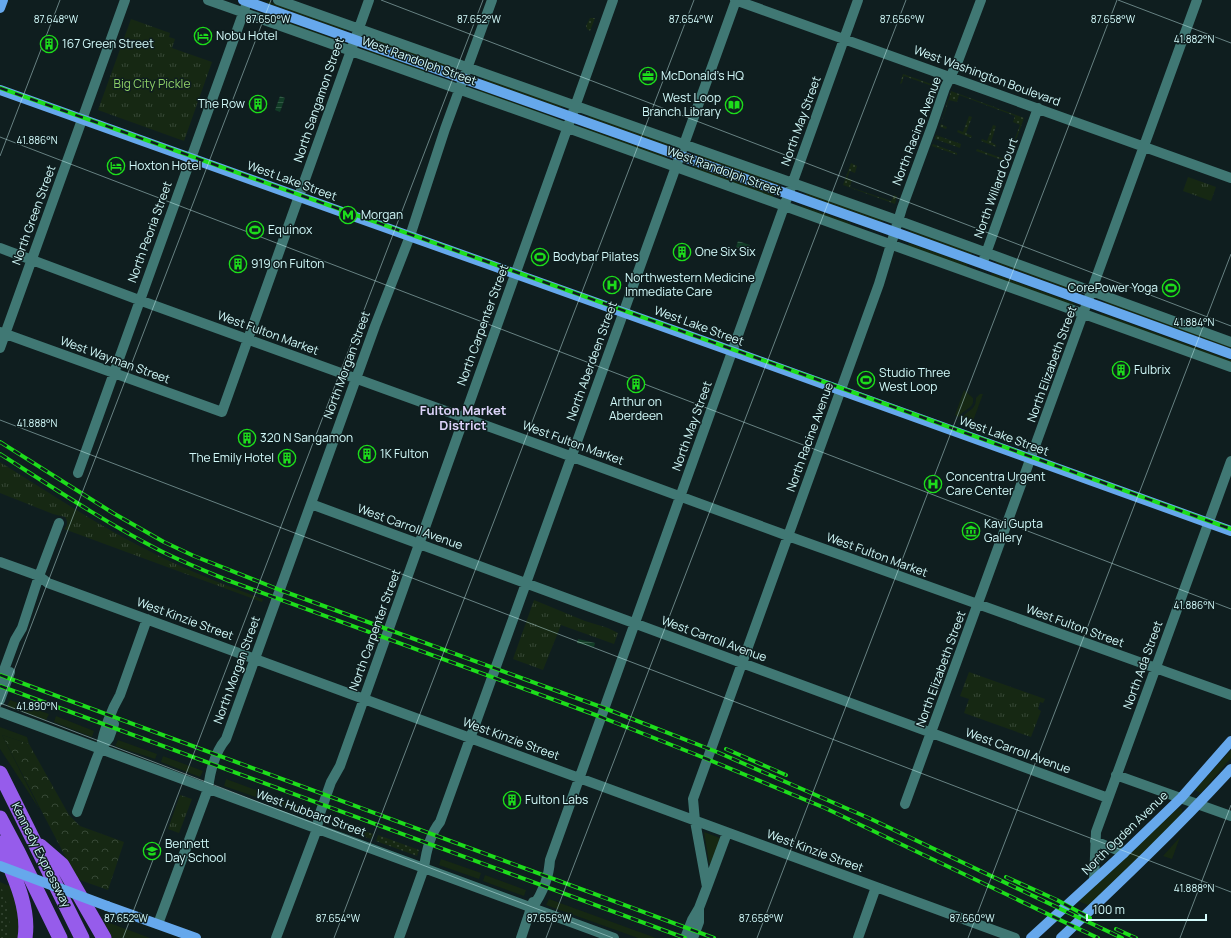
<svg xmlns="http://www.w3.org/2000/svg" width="1231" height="938" font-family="Manrope,sans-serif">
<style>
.grass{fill:#162813}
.forest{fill:url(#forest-crowns)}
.park{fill:url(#park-tufts)}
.garden{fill:url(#garden-dots)}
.water{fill:url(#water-rules)}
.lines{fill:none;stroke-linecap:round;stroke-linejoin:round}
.minor{stroke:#407874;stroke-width:10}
.major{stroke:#66a8ec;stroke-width:10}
.highway{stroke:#965ceb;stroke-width:15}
.rail-casing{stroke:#1ddd1b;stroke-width:4}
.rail{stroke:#0f1e1f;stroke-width:2.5;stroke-dasharray:8;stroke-linecap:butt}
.major-bridge{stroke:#66a8ec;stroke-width:10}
.ticks{fill:none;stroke:#d2fafa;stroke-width:1;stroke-opacity:0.45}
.labels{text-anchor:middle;stroke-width:3;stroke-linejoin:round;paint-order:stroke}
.poi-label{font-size:12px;fill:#d2fafa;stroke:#0f1e1f;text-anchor:start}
.street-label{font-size:12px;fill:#d2fafa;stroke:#0f1e1f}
.park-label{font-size:12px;fill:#8ed067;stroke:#0f1e1f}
.neighbourhood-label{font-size:13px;font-weight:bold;fill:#ddd4fa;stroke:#0f1e1f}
.ticks-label{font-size:10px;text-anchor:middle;fill:#d2fafa;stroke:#0f1e1f;stroke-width:3;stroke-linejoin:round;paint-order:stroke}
</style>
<defs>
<pattern id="forest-crowns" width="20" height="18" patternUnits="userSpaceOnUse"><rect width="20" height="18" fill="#162813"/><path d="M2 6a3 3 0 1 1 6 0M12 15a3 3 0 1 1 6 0" fill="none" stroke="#374836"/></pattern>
<pattern id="park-tufts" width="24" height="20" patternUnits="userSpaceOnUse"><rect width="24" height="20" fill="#162813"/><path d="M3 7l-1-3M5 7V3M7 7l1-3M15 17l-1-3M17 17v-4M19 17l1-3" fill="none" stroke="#374836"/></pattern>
<pattern id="garden-dots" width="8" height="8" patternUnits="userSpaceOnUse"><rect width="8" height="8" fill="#162813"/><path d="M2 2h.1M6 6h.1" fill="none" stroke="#374836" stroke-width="1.8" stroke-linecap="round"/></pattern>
<pattern id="water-rules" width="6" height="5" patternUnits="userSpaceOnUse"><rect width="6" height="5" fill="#113c26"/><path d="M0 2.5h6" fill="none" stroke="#335946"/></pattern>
</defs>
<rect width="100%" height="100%" fill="#0f1e1f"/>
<path class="grass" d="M267,1L345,28V31L267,3Z
M263,13L341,41L340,43L262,15Z
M372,38L451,66L450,69L371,41Z
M368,50L426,71L425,74L367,53Z
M484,78L562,106L561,108L483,81Z
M480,90L557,118L556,121L479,93Z
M589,115L670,144L669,147L588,118Z
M584,127L666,156L665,159L583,130Z
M697,153L779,183L778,186L696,156Z
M693,166L774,195L773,198L692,169Z
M806,192L883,220L882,223L805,195Z
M801,205L851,223L850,225L801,207Z
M910,230L972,252L971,255L909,232Z
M909,243L968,264L966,267L908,246Z
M996,261L1079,291L1078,293L996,263Z
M992,273L1074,303L1073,306L991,276Z
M1105,300L1231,346V349L1104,303Z
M1101,313L1231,360V363L1100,316Z
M964,390L973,398C975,409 964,408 959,417L955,415Z
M980,394H983L973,421L962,418C968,409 976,411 976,398Z
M10,700L49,714L46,720L7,706Z
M56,716L94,731L92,737L54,722Z
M0,727L27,737L29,744L2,735L40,810L0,749Z
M118,740L157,754L155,759L115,746Z
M1231,750V758L1201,793L1194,790Z
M163,756L203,771L200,777L161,762Z
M226,779L264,793L262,799L224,786Z
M271,796L311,811L309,816L269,801Z
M1180,808L1182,809V813L1181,815L1131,867L1090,906L1078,901L1177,809Z
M704,832L720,838L712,863H709Z
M1180,837L1172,859L1163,856Z
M441,859L481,873L479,879L439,865Z
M485,875L526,890L524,896L483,881Z
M0,882L12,887L20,908L22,938H0Z
M549,899L656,938H638L546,905Z
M99,919L150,938H110Z"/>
<path class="forest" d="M2,735L29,744L69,815L80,826L124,842L108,890L77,879Z"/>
<path class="park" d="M131,19L170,33L169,37L175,39L172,48L212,62L184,141L98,110Z
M1188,177L1216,187L1211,201L1183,191Z
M0,462C51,494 102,528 157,555C191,572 227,586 263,599L262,602L64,529C68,525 68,522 65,517L53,514L0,493Z
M534,600L585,621L608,628L618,633L614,644L561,625L543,670L513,659Z
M969,672L1045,699L1043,703L1040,702L1038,709L1041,711L1031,737L964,713L969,699L960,696Z
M180,795L192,799L179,833L168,829Z"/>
<path class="garden" d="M590,18H595L590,31L587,29L586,26Z
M903,74L937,86L932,100L931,98L935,87L904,76L902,83L900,84Z
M951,91L1024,118L1008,162L976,151L977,149L1007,160L1020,125L1013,122L1015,116L959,95L957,102L949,100L941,124L947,127L946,129L940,127Z
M969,116L972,117L966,133L972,136L971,138L957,132L958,130L963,132Z
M993,125L996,126L991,142L996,145V147L981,141L982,139L987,141Z
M936,135L961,144L960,148L935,139Z
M933,144L957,153V155L932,146Z
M851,163L857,166L855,173L850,171L847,178L852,180L850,187L891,201L894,195L897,196L895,204L843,185Z
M334,819L373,834L371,839L332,825Z
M378,835L419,850L417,856L376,841Z
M0,883C5,898 15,923 6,938H0Z"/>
<path class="water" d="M280,96L285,98L280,112L275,110Z
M738,241L750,245L748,251L736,247Z
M578,639L595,643L594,647L577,643Z"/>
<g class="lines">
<path class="minor" d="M208,0L554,123L1231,367
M278,0L905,223L1231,342
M735,0L1231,178
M0,248L139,300L559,452L788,536L1231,695
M984,259L1038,108
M0,332L222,412L369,0
M0,348L125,0
M78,473L245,8
M311,504L1108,798
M0,562L39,576L48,583L1015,938
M0,681L15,640L22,628L39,576L59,523
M0,700L10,672
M0,712L614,938
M100,750C104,730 110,712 120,695L147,619
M1116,775L1231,816
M905,804L1197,0
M77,812L96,760L100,750L109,738L114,724
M1095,841L1124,853
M1094,880L1096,832L1231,461
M707,887L727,833
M532,908C542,894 549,878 550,860L858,0
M158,924L208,789C210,772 215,752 226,739L375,326L410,236L445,129L492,0
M276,938L317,829L319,816L331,782L340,766L613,0
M399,938L424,868C426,852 430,834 440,822L736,0
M521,938L533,902
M685,938L692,920L699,908L707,887L695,821L693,799L879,284L902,208L932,126L945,88L958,61L981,0
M693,938L699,922V908
M858,938L876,887"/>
<path class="major" d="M243,0L903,235L1231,354
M0,8L3,0
M0,90L723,348L1231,531
M107,906L196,938
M1031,938L1124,853L1181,798L1231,741
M1061,938C1119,883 1177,828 1231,769"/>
<path class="highway" d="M0,773L82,938
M0,818L18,852L60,938
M0,843C12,872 30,906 25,938
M40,846L62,865L104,938"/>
<defs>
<path id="rail" d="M0,88L841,388L1231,529
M0,442L113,513L164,542L194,556L280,590L604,708L717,752L871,819L1122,938
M0,454C52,487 103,521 157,549C180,561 203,570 227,580L601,717L707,759L825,808L1098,938
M0,675L714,938
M0,686L685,938
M726,749L786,775
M1006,877L1057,900L1090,918
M1116,929L1136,938"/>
</defs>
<use href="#rail" class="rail-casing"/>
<use href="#rail" class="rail"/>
<path class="major-bridge" d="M0,866L107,906"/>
</g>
<path class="ticks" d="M381,0L1231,326M1118,0L1231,43M0,137L1231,609M0,156L60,0M0,420L1231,892M0,703L613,938M0,707L271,0M123,938L483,0M334,938L694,0M546,938L906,0M757,938L1117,0M968,938L1231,254M1180,938L1231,805"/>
<defs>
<symbol id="hotel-ring" viewBox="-11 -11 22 22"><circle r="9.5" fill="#0f1e1f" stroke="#1ddd1b" stroke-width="1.5"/><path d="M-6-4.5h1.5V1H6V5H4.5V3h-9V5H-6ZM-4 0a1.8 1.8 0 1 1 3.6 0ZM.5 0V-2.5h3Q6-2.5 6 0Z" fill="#1ddd1b"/></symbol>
<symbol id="building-ring" viewBox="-11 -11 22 22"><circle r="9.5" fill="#0f1e1f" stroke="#1ddd1b" stroke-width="1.5"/><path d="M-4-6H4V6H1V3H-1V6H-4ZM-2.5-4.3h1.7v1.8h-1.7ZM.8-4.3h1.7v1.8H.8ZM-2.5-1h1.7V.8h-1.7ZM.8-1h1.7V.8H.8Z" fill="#1ddd1b"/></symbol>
<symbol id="office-ring" viewBox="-11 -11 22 22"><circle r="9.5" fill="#0f1e1f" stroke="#1ddd1b" stroke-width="1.5"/><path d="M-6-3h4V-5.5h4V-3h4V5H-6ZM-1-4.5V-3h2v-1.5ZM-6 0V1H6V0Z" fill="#1ddd1b"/></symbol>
<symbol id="library-ring" viewBox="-11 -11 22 22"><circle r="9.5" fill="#0f1e1f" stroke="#1ddd1b" stroke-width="1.5"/><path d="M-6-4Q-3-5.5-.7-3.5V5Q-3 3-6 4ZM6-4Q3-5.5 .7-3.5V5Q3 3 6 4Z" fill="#1ddd1b"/></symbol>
<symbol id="metro-ring" viewBox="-11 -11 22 22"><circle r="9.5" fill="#0f1e1f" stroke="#1ddd1b" stroke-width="1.5"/><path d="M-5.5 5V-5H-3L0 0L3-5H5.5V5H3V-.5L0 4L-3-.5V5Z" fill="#1ddd1b"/></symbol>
<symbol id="stadium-ring" viewBox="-11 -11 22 22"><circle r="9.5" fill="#0f1e1f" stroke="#1ddd1b" stroke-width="1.5"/><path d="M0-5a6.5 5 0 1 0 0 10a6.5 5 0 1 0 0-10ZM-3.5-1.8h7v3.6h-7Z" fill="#1ddd1b"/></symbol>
<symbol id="hospital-ring" viewBox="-11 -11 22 22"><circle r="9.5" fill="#0f1e1f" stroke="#1ddd1b" stroke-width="1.5"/><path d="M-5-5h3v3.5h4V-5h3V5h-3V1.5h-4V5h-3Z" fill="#1ddd1b"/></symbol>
<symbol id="museum-ring" viewBox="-11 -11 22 22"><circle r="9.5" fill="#0f1e1f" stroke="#1ddd1b" stroke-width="1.5"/><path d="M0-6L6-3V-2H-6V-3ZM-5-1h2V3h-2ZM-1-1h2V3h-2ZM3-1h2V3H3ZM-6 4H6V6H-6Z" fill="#1ddd1b"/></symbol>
<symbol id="school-ring" viewBox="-11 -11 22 22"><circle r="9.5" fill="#0f1e1f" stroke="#1ddd1b" stroke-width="1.5"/><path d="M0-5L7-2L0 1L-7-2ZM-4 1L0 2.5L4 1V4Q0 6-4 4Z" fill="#1ddd1b"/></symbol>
</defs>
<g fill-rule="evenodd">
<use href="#hotel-ring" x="193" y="26" width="20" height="20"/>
<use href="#building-ring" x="39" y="34" width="20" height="20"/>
<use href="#office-ring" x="638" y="66" width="20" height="20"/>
<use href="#building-ring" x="248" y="94" width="20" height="20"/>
<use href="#library-ring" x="724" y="95" width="20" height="20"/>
<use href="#hotel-ring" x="106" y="156" width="20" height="20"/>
<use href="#metro-ring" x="338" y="205" width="20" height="20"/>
<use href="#stadium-ring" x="245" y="220" width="20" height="20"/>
<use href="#building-ring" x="672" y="242" width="20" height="20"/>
<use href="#stadium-ring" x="530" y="247" width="20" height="20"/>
<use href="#building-ring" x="228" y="254" width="20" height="20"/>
<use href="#hospital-ring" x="602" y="275" width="20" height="20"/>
<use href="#stadium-ring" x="1161" y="278" width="20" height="20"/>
<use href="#building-ring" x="1111" y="360" width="20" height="20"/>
<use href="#stadium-ring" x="856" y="370" width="20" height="20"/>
<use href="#building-ring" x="626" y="374" width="20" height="20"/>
<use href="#building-ring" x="237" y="428" width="20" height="20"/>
<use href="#building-ring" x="357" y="444" width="20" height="20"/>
<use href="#building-ring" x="277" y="448" width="20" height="20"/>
<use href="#hospital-ring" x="923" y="474" width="20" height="20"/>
<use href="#museum-ring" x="961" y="521" width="20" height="20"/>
<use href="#building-ring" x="502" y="790" width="20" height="20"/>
<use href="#school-ring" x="142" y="841" width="20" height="20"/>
</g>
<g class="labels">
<g class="poi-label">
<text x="216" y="40">Nobu Hotel</text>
<text x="62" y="48">167 Green Street</text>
<text x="661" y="80">McDonald’s HQ</text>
<text x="721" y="102" text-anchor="end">West Loop<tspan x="721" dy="14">Branch Library</tspan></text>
<text x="245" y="108" text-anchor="end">The Row</text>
<text x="129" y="170">Hoxton Hotel</text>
<text x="361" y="219">Morgan</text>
<text x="268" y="234">Equinox</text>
<text x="695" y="256">One Six Six</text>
<text x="553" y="261">Bodybar Pilates</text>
<text x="251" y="268">919 on Fulton</text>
<text x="625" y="282">Northwestern Medicine<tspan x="625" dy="14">Immediate Care</tspan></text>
<text x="1158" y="292" text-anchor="end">CorePower Yoga</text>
<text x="1134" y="374">Fulbrix</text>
<text x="879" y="377">Studio Three<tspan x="879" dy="14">West Loop</tspan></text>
<text x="636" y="406" text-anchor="middle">Arthur on<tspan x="636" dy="14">Aberdeen</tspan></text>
<text x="260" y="442">320 N Sangamon</text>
<text x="380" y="458">1K Fulton</text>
<text x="274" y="462" text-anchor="end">The Emily Hotel</text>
<text x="946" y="481">Concentra Urgent<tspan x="946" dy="14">Care Center</tspan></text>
<text x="984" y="528">Kavi Gupta<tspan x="984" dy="14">Gallery</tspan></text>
<text x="525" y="804">Fulton Labs</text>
<text x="165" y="848">Bennett<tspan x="165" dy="14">Day School</tspan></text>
</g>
<g class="street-label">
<text transform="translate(419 61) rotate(20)" y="4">West Randolph Street</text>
<text transform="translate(987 76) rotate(20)" y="4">West Washington Boulevard</text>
<text transform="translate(319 100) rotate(-71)" y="4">North Sangamon Street</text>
<text transform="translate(801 121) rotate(-70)" y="4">North May Street</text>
<text transform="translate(917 131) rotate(-69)" y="4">North Racine Avenue</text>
<text transform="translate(724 171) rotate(20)" y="4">West Randolph Street</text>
<text transform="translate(292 181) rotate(20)" y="4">West Lake Street</text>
<text transform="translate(996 188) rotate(-70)" y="4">North Willard Court</text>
<text transform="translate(34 215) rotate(-70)" y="4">North Green Street</text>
<text transform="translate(150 232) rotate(-70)" y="4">North Peoria Street</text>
<text transform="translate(483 325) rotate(-70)" y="4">North Carpenter Street</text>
<text transform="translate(699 326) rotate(20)" y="4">West Lake Street</text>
<text transform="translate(268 333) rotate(20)" y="4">West Fulton Market</text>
<text transform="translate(115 360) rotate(20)" y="4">West Wayman Street</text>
<text transform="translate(592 361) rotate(-70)" y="4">North Aberdeen Street</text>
<text transform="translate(1052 364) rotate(-70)" y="4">North Elizabeth Street</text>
<text transform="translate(347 365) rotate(-70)" y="4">North Morgan Street</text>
<text transform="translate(692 426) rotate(-70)" y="4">North May Street</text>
<text transform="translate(1004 436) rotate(20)" y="4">West Lake Street</text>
<text transform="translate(810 437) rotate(-70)" y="4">North Racine Avenue</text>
<text transform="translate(573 443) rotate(20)" y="4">West Fulton Market</text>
<text transform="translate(410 527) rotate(20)" y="4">West Carroll Avenue</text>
<text transform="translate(877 555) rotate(20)" y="4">West Fulton Market</text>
<text transform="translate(185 619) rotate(20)" y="4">West Kinzie Street</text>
<text transform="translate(1075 626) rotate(20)" y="4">West Fulton Street</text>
<text transform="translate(375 630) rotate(-70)" y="4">North Carpenter Street</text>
<text transform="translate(714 639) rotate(20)" y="4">West Carroll Avenue</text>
<text transform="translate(1143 665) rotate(-70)" y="4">North Ada Street</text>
<text transform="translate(941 669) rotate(-70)" y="4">North Elizabeth Street</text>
<text transform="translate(237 670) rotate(-70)" y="4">North Morgan Street</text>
<text transform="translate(511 739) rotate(20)" y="4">West Kinzie Street</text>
<text transform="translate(1018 751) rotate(20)" y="4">West Carroll Avenue</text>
<text transform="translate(311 813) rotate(20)" y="4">West Hubbard Street</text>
<text transform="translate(1125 833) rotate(-44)" y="4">North Ogden Avenue</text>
<text transform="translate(815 851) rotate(20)" y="4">West Kinzie Street</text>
<text transform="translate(41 855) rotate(63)" y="4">Kennedy Expressway</text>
</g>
<g class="park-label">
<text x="152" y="88">Big City Pickle</text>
</g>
<g class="neighbourhood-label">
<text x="463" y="415">Fulton Market<tspan x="463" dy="15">District</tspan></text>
</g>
</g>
<g class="ticks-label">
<text x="56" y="23">87.648°W</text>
<text x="268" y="23">87.650°W</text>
<text x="479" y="23">87.652°W</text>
<text x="691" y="23">87.654°W</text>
<text x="902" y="23">87.656°W</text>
<text x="1113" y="23">87.658°W</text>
<text x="1194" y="43">41.882°N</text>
<text x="37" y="144">41.886°N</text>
<text x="1194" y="326">41.884°N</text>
<text x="37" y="427">41.888°N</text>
<text x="1194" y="609">41.886°N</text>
<text x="37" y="710">41.890°N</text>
<text x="1194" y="892">41.888°N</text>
<text x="126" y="922">87.652°W</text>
<text x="338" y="922">87.654°W</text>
<text x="549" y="922">87.656°W</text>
<text x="761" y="922">87.658°W</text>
<text x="972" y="922">87.660°W</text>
</g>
<path d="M1087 914v6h119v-6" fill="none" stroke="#d2fafa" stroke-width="2"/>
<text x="1093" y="914" font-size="12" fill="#d2fafa" stroke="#0f1e1f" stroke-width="3" paint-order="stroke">100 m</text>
</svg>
